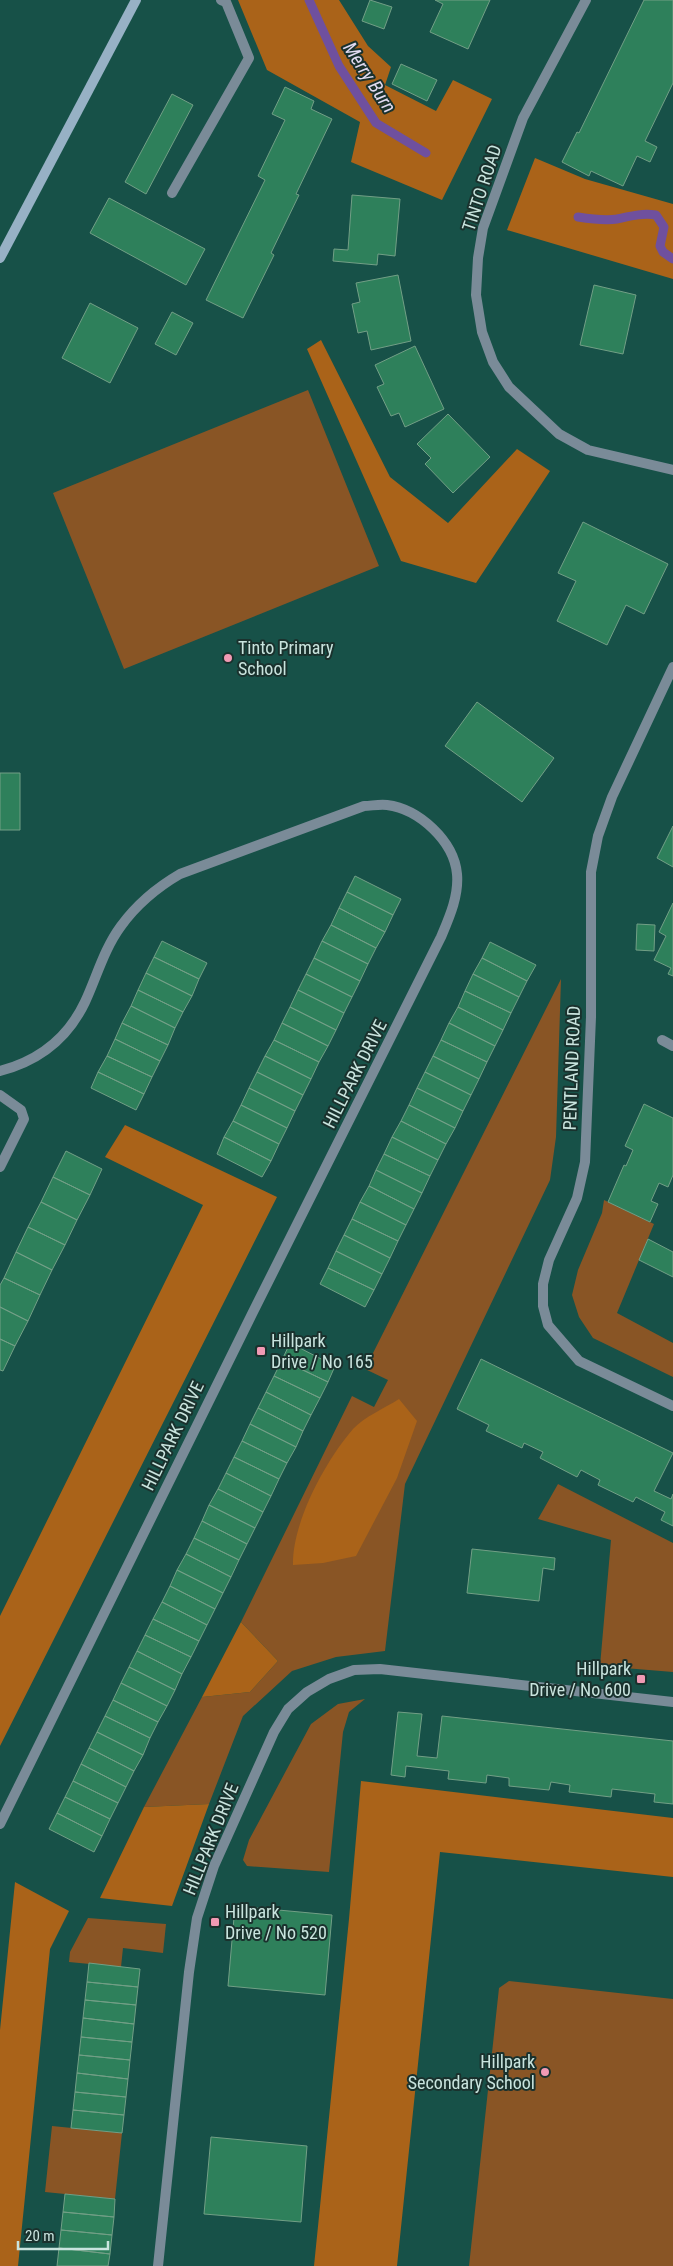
<svg xmlns="http://www.w3.org/2000/svg" width="673" height="2266" font-family="'Roboto Condensed',sans-serif">
<style>
.green{fill:#895525}
.forest{fill:#aa6319}
.lines{fill:none;stroke-linecap:round;stroke-linejoin:round}
.stream{stroke:#6f509e;stroke-width:9}
.building{fill:#2e805b;stroke:#729f86}
.street{stroke:#7a8b98;stroke-width:10}
.secondary{stroke:#97b1c5;stroke-width:10}
.poi-dot{fill:#f19ab4;stroke:#1a312d;stroke-width:2}
.labels{text-anchor:middle;stroke-width:4;stroke-linejoin:round;paint-order:stroke}
.street-label{font-size:18px;fill:#c9e4de;stroke:#1a312d}
.poi-label{font-size:18px;fill:#c9e4de;stroke:#1a312d;text-anchor:start}
.water-label{font-size:19px;font-style:italic;fill:#e2dbf1;stroke:#1a312d}
</style>
<rect width="100%" height="100%" fill="#175148"/>
<path class="green" d="M308,390L379,566L124,669L53,493Z
M561,979L556,1137L550,1180L405,1484L385,1651L336,1657L292,1671L243,1716L209,1804L144,1807L202,1697L250,1692L278,1661L241,1622L352,1396L374,1407L388,1380L365,1369Z
M604,1200L654,1224L617,1313L673,1343V1377L593,1338L579,1317L572,1295L578,1270L602,1213Z
M558,1484L673,1543V1672L600,1666L611,1540L538,1519Z
M365,1699L349,1712L343,1732L329,1872L247,1866L243,1860L249,1840L311,1724L338,1704Z
M88,1918L166,1924L163,1953L123,1948L121,1967L69,1962L70,1952Z
M509,1981L673,1999V2266H469L499,1988Z
M52,2126L122,2133L115,2199L45,2192Z"/>
<path class="forest" d="M238,0H339L368,46L391,67L385,85L436,111L453,80L492,99L442,200L351,162L360,122L267,70Z
M535,158L585,179L673,204V279L507,230Z
M321,340L390,477L448,523L517,449L550,471L476,583L401,561L307,349Z
M125,1125L277,1197L0,1746V1616L203,1205L105,1157Z
M399,1399L417,1421L397,1478L356,1556L323,1563L293,1565C292,1522 326,1460 353,1429C364,1417 385,1408 399,1399Z
M241,1622L278,1661L250,1692L202,1697Z
M361,1781L673,1818V1877L440,1852L397,2266H314L349,1919Z
M209,1804L172,1906L100,1898L144,1807Z
M15,1882L69,1911L50,1949L18,2266H0V2030Z"/>
<g class="lines">
<path class="stream" d="M309,0L339,66L376,123L426,153
M578,217C591,219 604,221 617,219C631,216 642,213 656,215L664,227L660,246L663,252L673,259"/>
</g>
<path class="building" d="M370,0L392,7L384,29L362,21Z
M435,0H490L468,49L430,32L443,4Z
M644,0H673V83L645,141L657,147L650,162L637,156L623,186L591,171L589,176L562,162L577,132L579,133Z
M401,64L437,80L427,101L392,84Z
M285,87L314,101L311,109L332,119L296,194L299,195L271,253L274,255L243,318L206,300L265,180L258,176L285,120L272,114Z
M172,94L193,105L146,194L125,182Z
M352,195L400,199L395,256L378,254L377,265L333,261L334,249L348,250Z
M109,198L205,249L186,285L90,233Z
M398,275L411,341L371,350L367,331L358,333L352,304L360,302L356,283Z
M594,285L636,295L623,354L580,345Z
M90,303L138,328L110,383L62,358Z
M172,312L193,323L176,355L155,344Z
M415,346L444,409L405,427L399,413L391,416L377,387L384,384L375,365Z
M448,414L490,457L453,493L425,464L431,458L417,444Z
M583,522L668,564L644,614L626,605L607,645L557,621L576,581L558,573Z
M477,702L554,758L522,802L445,746Z
M0,773H20V830H0Z
M673,826V867L657,858Z
M355,876L401,899L393,915L347,892Z
M347,892L393,915L385,932L339,908Z
M673,903V976L668,974L671,968L654,960L666,936L659,932Z
M339,908L385,932L376,948L331,925Z
M637,924L655,925L654,951L636,950Z
M331,925L376,948L368,964L322,941Z
M162,941L207,963L199,979L154,957Z
M322,941L368,964L360,981L314,958Z
M490,942L536,965L527,981L482,958Z
M154,957L199,979L192,996L146,973Z
M314,958L360,981L352,997L306,974Z
M482,958L527,981L519,997L473,974Z
M146,973L192,996L183,1012L138,990Z
M306,974L352,997L344,1013L298,990Z
M473,974L519,997L511,1013L465,991Z
M138,990L183,1012L175,1028L131,1006Z
M298,990L344,1013L336,1030L290,1007Z
M465,991L511,1013L503,1030L458,1007Z
M131,1006L175,1028L168,1045L122,1023Z
M290,1007L336,1030L328,1046L282,1023Z
M458,1007L503,1030L495,1046L449,1023Z
M122,1023L168,1045L160,1061L115,1039Z
M282,1023L328,1046L319,1062L274,1040Z
M449,1023L495,1046L487,1062L441,1040Z
M115,1039L160,1061L152,1077L107,1056Z
M274,1040L319,1062L311,1079L265,1056Z
M441,1040L487,1062L479,1079L433,1056Z
M107,1056L152,1077L144,1094L98,1072Z
M265,1056L311,1079L303,1095L257,1072Z
M433,1056L479,1079L471,1095L425,1072Z
M98,1072L144,1094L136,1110L91,1088Z
M257,1072L303,1095L295,1111L249,1088Z
M425,1072L471,1095L463,1111L417,1088Z
M249,1088L295,1111L287,1128L241,1105Z
M417,1088L463,1111L455,1128L409,1105Z
M644,1104L673,1118V1175L668,1187L659,1183L651,1201L658,1204L650,1222L608,1202L624,1165L626,1166L633,1150L625,1146Z
M241,1105L287,1128L279,1144L233,1121Z
M409,1105L455,1128L446,1144L401,1121Z
M233,1121L279,1144L271,1161L224,1137Z
M401,1121L446,1144L438,1160L392,1137Z
M224,1137L271,1161L262,1177L217,1154Z
M392,1137L438,1160L430,1176L384,1154Z
M66,1151L102,1169L90,1195L53,1177Z
M384,1154L430,1176L422,1193L376,1170Z
M376,1170L422,1193L414,1209L369,1186Z
M53,1177L90,1195L77,1220L41,1202Z
M369,1186L414,1209L406,1225L360,1202Z
M41,1202L77,1220L65,1245L28,1227Z
M360,1202L406,1225L398,1241L352,1219Z
M352,1219L398,1241L390,1258L344,1235Z
M28,1227L65,1245L52,1270L16,1252Z
M344,1235L390,1258L382,1274L336,1251Z
M648,1239L673,1252V1277L639,1260Z
M336,1251L382,1274L374,1290L328,1268Z
M16,1252L52,1270L40,1295L4,1278Z
M328,1268L374,1290L365,1307L320,1284Z
M4,1278L40,1295L28,1321L0,1307V1285Z
M0,1307L28,1321L15,1346L0,1339Z
M0,1339L15,1346L3,1371L0,1370Z
M290,1343L335,1366L328,1382L282,1360Z
M481,1359L673,1453L654,1491L671,1499L673,1494V1526L661,1520L665,1512L636,1497L633,1502L598,1485L600,1480L581,1470L577,1477L540,1458L543,1452L524,1443L522,1448L486,1431L489,1425L457,1409Z
M282,1360L328,1382L320,1398L274,1376Z
M274,1376L320,1398L311,1415L266,1392Z
M266,1392L311,1415L303,1431L258,1408Z
M258,1408L303,1431L296,1447L250,1424Z
M250,1424L296,1447L287,1463L242,1441Z
M242,1441L287,1463L279,1479L234,1457Z
M234,1457L279,1479L271,1496L226,1473Z
M226,1473L271,1496L263,1512L218,1489Z
M218,1489L263,1512L255,1528L209,1505Z
M209,1505L255,1528L247,1544L202,1521Z
M202,1521L247,1544L239,1560L194,1538Z
M194,1538L239,1560L231,1577L186,1554Z
M472,1549L555,1558L554,1570L543,1568L539,1601L467,1593Z
M186,1554L231,1577L223,1593L177,1570Z
M177,1570L223,1593L215,1609L170,1586Z
M170,1586L215,1609L207,1625L162,1602Z
M162,1602L207,1625L199,1641L153,1619Z
M153,1619L199,1641L191,1657L145,1635Z
M145,1635L191,1657L182,1674L137,1651Z
M137,1651L182,1674L175,1690L129,1667Z
M129,1667L175,1690L167,1706L121,1683Z
M121,1683L167,1706L158,1722L113,1700Z
M113,1700L158,1722L150,1738L105,1716Z
M398,1712L422,1714L417,1756L437,1758L442,1716L673,1741V1804L654,1802L655,1794L612,1789L611,1797L569,1792L570,1785L551,1782L549,1790L509,1786V1778L487,1775L486,1783L448,1779L449,1771L406,1766L405,1777L391,1775Z
M105,1716L150,1738L143,1755L97,1732Z
M97,1732L143,1755L134,1771L89,1748Z
M89,1748L134,1771L126,1787L81,1764Z
M81,1764L126,1787L118,1803L73,1781Z
M73,1781L118,1803L110,1819L65,1797Z
M65,1797L110,1819L102,1836L57,1813Z
M57,1813L102,1836L94,1852L49,1829Z
M235,1906L332,1915L325,1995L228,1986Z
M89,1963L140,1969L138,1987L87,1982Z
M87,1982L138,1987L136,2005L85,2000Z
M85,2000L136,2005L134,2024L83,2018Z
M83,2018L134,2024L132,2042L81,2037Z
M81,2037L132,2042L130,2060L79,2055Z
M79,2055L130,2060L128,2079L77,2073Z
M77,2073L128,2079L126,2097L75,2092Z
M75,2092L126,2097L124,2115L73,2110Z
M73,2110L124,2115L122,2133L71,2128Z
M211,2137L307,2146L301,2222L204,2214Z
M65,2194L115,2199L114,2217L63,2212Z
M63,2212L114,2217L112,2235L61,2230Z
M61,2230L112,2235L110,2254L59,2248Z
M59,2248L110,2254L108,2266H57Z"/>
<g class="lines">
<path class="street" d="M586,0L523,118L483,228L478,258L476,295L482,332L493,362L509,387L559,434L588,450L673,470
M172,193L249,58L226,2L221,0
M673,667L612,797L598,836L591,872V1017L585,1162L577,1198L549,1260L543,1284V1306L548,1325L579,1361L673,1406
M662,1040L673,1046
M0,1071C38,1061 68,1038 85,1002C97,976 104,949 121,926C137,904 156,888 180,874L364,806C371,806 379,804 387,805C419,809 454,841 457,874C459,896 449,918 441,937L252,1314L0,1824
M0,1095L21,1110L24,1119L0,1167
M158,2266L189,1972L197,1918L214,1866L274,1732L288,1709L307,1692L329,1679L354,1670L380,1669L673,1702"/>
<path class="secondary" d="M0,258L136,0"/>
</g>
<g class="poi-dot">
<circle cx="228" cy="658" r="5"/>
<rect x="256" y="1346" width="10" height="10" rx="2.5"/>
<rect x="636" y="1674" width="10" height="10" rx="2.5"/>
<rect x="210" y="1917" width="10" height="10" rx="2.5"/>
<circle cx="545" cy="2072" r="5"/>
</g>
<g class="labels">
<g class="street-label">
<text transform="translate(482 188) rotate(-72)" y="6">TINTO ROAD</text>
<text transform="translate(572 1068) rotate(-88)" y="6">PENTLAND ROAD</text>
<text transform="translate(355 1074) rotate(-63)" y="6">HILLPARK DRIVE</text>
<text transform="translate(173 1436) rotate(-64)" y="6">HILLPARK DRIVE</text>
<text transform="translate(211 1839) rotate(-68)" y="6">HILLPARK DRIVE</text>
</g>
<g class="poi-label">
<text x="238" y="654">Tinto Primary<tspan x="238" dy="21">School</tspan></text>
<text x="271" y="1347">Hillpark<tspan x="271" dy="21">Drive / No 165</tspan></text>
<text x="631" y="1675" text-anchor="end">Hillpark<tspan x="631" dy="21">Drive / No 600</tspan></text>
<text x="225" y="1918">Hillpark<tspan x="225" dy="21">Drive / No 520</tspan></text>
<text x="535" y="2068" text-anchor="end">Hillpark<tspan x="535" dy="21">Secondary School</tspan></text>
</g>
<g class="water-label">
<text transform="translate(370 77) rotate(57)" y="7">Merry Burn</text>
</g>
</g>
<path d="M18 2241v8h90v-8" fill="none" stroke="#c9e4de" stroke-width="2.5"/>
<text x="25" y="2241" font-size="15" fill="#c9e4de" stroke="#1a312d" stroke-width="4" paint-order="stroke">20 m</text>
</svg>
